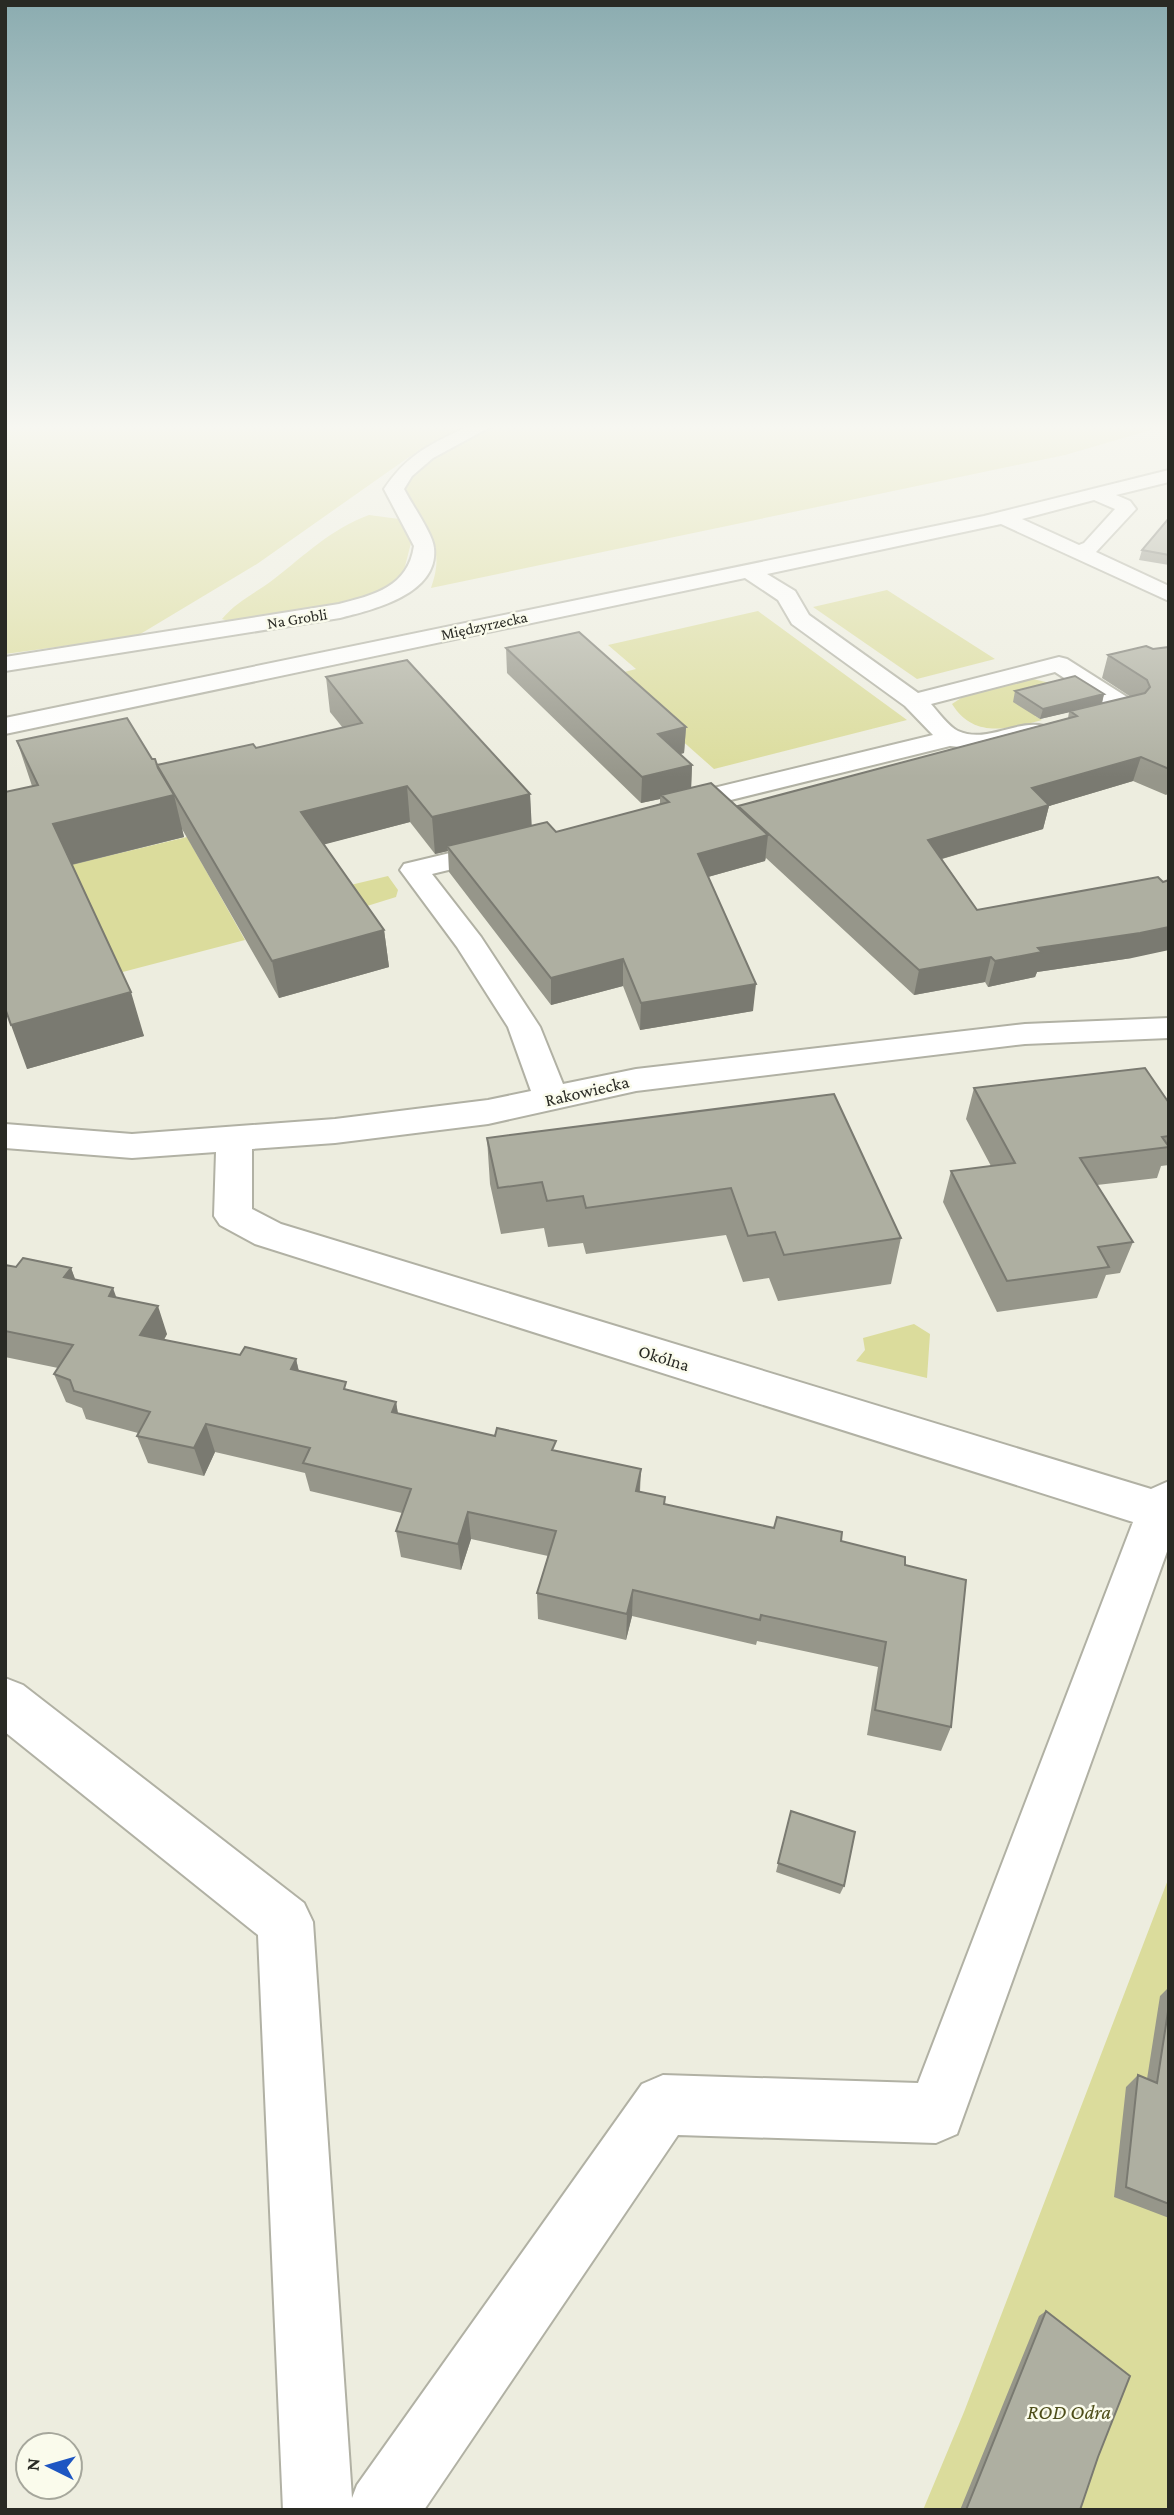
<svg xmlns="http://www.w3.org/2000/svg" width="1174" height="2515" font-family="'Crimson Pro',serif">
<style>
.green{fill:#dbdc9c}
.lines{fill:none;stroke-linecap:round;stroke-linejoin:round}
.minor-casing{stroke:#b1b1a4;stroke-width:4}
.minor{fill:#fff;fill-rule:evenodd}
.wall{fill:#96968a}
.shaded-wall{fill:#7a7a71}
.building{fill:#aeafa1;stroke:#7a7a71;stroke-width:2}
.labels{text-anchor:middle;stroke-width:5;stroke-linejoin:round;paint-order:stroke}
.far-street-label{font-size:16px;fill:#292a24;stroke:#fafbec}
.street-label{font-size:18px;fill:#292a24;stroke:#fafbec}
.near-park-label{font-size:21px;font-style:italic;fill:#4e4e1a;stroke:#fafbec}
</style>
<rect width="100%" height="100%" fill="#ededdf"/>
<path class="green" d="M5,425H476L409,457L257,564L137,636L5,654Z
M498,425H1168L1065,455L431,588C449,537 418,532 405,489C420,453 464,440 498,425Z
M369,515L399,519L411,543L403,574L392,584L360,602L234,623L222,619C237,601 256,593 274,579C305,555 331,529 369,515Z
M887,590L995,659L917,679L813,607Z
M758,611L907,720L714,769L609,676L636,669L608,645Z
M1033,679L1067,687L1035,716L1042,720C1008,729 974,739 952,704L964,696Z
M187,837L245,940L115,974L66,866Z
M388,876L398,890L396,897L351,911L334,889Z
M914,1324L930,1334L927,1378L856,1361L865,1350L863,1338Z
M1169,1877V2510H923L964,2412Z"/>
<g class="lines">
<defs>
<path id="minor" d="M471,425H494L433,458L412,476L404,489C411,503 433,534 434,548C439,594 373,610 340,618L5,671V657L339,604C374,595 408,587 414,546L384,489C408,453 433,443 471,425Z
M1169,470V482L1116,495L1130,501L1136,509L1096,552L1169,586V601L1001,524L767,574L795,591L809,615L918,693L1059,657L1067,659L1138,704L1141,709L1138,714C1121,718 1101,726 1084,722L1080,717L1084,712L1108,706L1055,672L931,704C938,712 949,727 958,731C987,744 1017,719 1044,726L1048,731L1044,736L989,750L950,746L674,814L664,812L660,806L664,800L933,735L905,706L792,624L778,600L745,578L5,734V718L984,516ZM1094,500L1115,509L1084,543L1079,545L1022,519Z
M500,841L510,843L514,849L510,855L432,874L481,937L540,1027L563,1084L636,1069L1025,1024L1169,1018V1038L1025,1044L636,1091L488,1124L335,1143L252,1149V1209L281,1224L1151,1489L1169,1481V1546L957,2134L936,2143L678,2135L424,2510H283L258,1935L5,1732V1678L23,1685L304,1903L313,1922L352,2498L357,2485L642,2084L663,2075L918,2083L1133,1522L255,1244L220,1225L214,1216L216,1152L132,1158L5,1148V1124L132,1134L335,1119L488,1100L531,1091L508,1027L457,947L400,870L404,864Z"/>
</defs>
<use href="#minor" class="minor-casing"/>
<use href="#minor" class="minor"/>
</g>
<path class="wall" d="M1169,518V565L1139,560L1142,550Z
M1169,647V793L1166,795L1133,781L1049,806L1043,829L942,859L977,910L1132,958L1037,972L1035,977L988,987L985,982L914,995L766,858L765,861L708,877L753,1011L640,1030L623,986L551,1005L449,872L448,851L435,854L410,822L324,844L384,930L389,967L279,998L182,829L184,837L72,865L144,1036L27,1069L32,786L17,741L158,769L157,765L256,748L343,728L330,712L326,677L530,794L531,826L556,832L660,804V799L641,803L507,673L506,648L686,727L684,753L680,754L692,765L691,788L738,808V806L1068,718L1069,712L1040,719L1013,702L1015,691L1104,694L1102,704L1131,697L1102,678L1108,655Z
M974,1088L1169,1103V1165L1161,1166L1157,1178L1097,1185L1133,1242L1120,1273L1106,1275L1097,1298L997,1312L943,1202L951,1171L991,1166L966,1119Z
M834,1094L901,1238L891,1284L778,1301L769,1278L743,1282L726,1235L586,1254L583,1243L548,1247L544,1228L501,1234L490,1184L487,1138Z
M5,1265L16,1267L71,1268L75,1280L117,1297L167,1334L164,1340L240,1355L296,1359L299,1371L347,1390L396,1402L398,1413L556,1451L641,1469L640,1492L665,1497V1504L774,1528L841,1541L905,1565L951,1727L941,1751L867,1735L878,1667L757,1641L756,1645L632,1616L626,1640L538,1619L537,1593L548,1556L471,1539L461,1570L401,1557L396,1531L402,1513L310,1491L305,1473L215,1452L204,1476L148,1463L137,1436L138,1433L86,1419L82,1408L66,1402L54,1374L58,1368L5,1357Z
M791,1811L844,1886L840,1894L776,1872Z
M1169,1987V2218L1114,2197L1126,2087L1138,2075L1147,2079L1160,1996Z
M1046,2311L1098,2457L1080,2510H960L1039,2316Z"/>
<path class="shaded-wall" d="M1104,694L1101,705L1040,719L1043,709Z
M686,727L684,753L657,760L658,734Z
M1141,757L1133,781L1049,806L1043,829L924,864L928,840L1032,788Z
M692,765L691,791L661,795L660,799L641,803L642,777Z
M407,786L410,822L307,849L301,812Z
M530,794L532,830L447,846L448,851L435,854L432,817Z
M174,795L184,837L66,866L53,824Z
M768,835L765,861L697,880L698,854Z
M1169,927V950L1132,958L1037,972L1035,977L988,987L995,961L1038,948Z
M384,930L389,967L279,998L272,961Z
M991,957L985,982L914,995L919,970Z
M623,959V986L551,1005V978Z
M756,984L753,1011L640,1030L641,1003Z
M131,992L144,1036L27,1069L11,1025Z
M71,1268L82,1297L64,1277Z
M113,1288L123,1316L109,1296Z
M158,1306L167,1334L150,1363L140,1335Z
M296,1359L302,1387L291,1369Z
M396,1402L400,1429L392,1412Z
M206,1424L215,1452L204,1476L194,1448Z
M641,1469L639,1496L636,1491Z
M468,1512L471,1539L461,1570L458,1544Z
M633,1590L632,1616L626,1640L627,1614Z"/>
<path class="building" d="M1169,518V555L1142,550Z
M579,632L686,727L658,734L692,765L642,777L506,648Z
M1146,646L1153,649L1169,647V769L1141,757L1032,788L1049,805L928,840L977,910L1158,877L1163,882L1169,880V927L1140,933L1038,948L1042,952L995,961L991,957L919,970L738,806L1077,716L1070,711L1145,693L1150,687L1147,680L1108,655Z
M407,660L530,794L432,817L407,786L301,812L384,930L272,961L157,765L253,744L256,748L362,723L326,677Z
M1075,676L1104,694L1043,709L1015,691Z
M127,718L152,759H155L158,768L174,795L53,824L131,992L11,1025L5,1008V792L38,785L17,741Z
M711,783L768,835L698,854L756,984L641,1003L623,959L551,978L447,846L547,822L556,832L669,802L661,795Z
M1145,1068L1169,1103V1136L1162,1137L1169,1147L1080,1158L1133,1242L1098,1247L1109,1267L1007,1281L951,1171L1015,1163L974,1088Z
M834,1094L901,1238L784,1255L775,1232L748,1236L731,1188L586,1208L583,1196L547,1201L542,1182L498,1188L487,1138Z
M23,1258L71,1268L64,1277L113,1288L109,1296L158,1306L140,1335L240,1355L245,1347L296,1359L291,1369L346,1382L344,1389L396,1402L392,1412L495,1436L497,1428L556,1441L552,1450L641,1469L636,1491L665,1497L664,1504L774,1528L777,1517L842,1532L841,1541L905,1557V1565L966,1580L951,1727L875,1710L886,1642L761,1615L760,1620L633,1590L627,1614L537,1593L556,1531L468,1512L458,1544L396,1531L411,1489L303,1463L310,1448L206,1424L194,1448L137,1436L150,1412L74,1391L70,1380L54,1374L73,1345L5,1331V1265L16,1267Z
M791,1811L855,1832L844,1886L778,1863Z
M1169,2005V2204L1126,2187L1138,2075L1157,2083Z
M1046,2311L1130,2376L1098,2457L1080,2510H966Z"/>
<linearGradient id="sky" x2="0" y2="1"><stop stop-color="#8bacb0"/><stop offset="0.55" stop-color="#f7f7f1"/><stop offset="1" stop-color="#f7f7f1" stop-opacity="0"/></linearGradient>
<rect width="1174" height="777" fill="url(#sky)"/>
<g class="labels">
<g class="far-street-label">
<text transform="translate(297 618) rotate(-9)" y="6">Na Grobli</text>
<text transform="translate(484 625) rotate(-12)" y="6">Międzyrzecka</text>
</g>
<g class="street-label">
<text transform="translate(587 1091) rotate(-13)" y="6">Rakowiecka</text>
<text transform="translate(664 1358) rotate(17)" y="6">Okólna</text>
</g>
<g class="near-park-label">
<text x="1069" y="2419">ROD Odra</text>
</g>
</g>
<rect width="1174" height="2515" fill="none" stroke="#292a24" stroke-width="14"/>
<g transform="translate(49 2466) rotate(275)"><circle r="33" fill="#fafbec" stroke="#a6a79c" stroke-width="2"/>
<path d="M0-5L12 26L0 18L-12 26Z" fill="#1e56c2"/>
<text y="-10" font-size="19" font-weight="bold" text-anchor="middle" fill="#292a24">N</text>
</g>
</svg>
